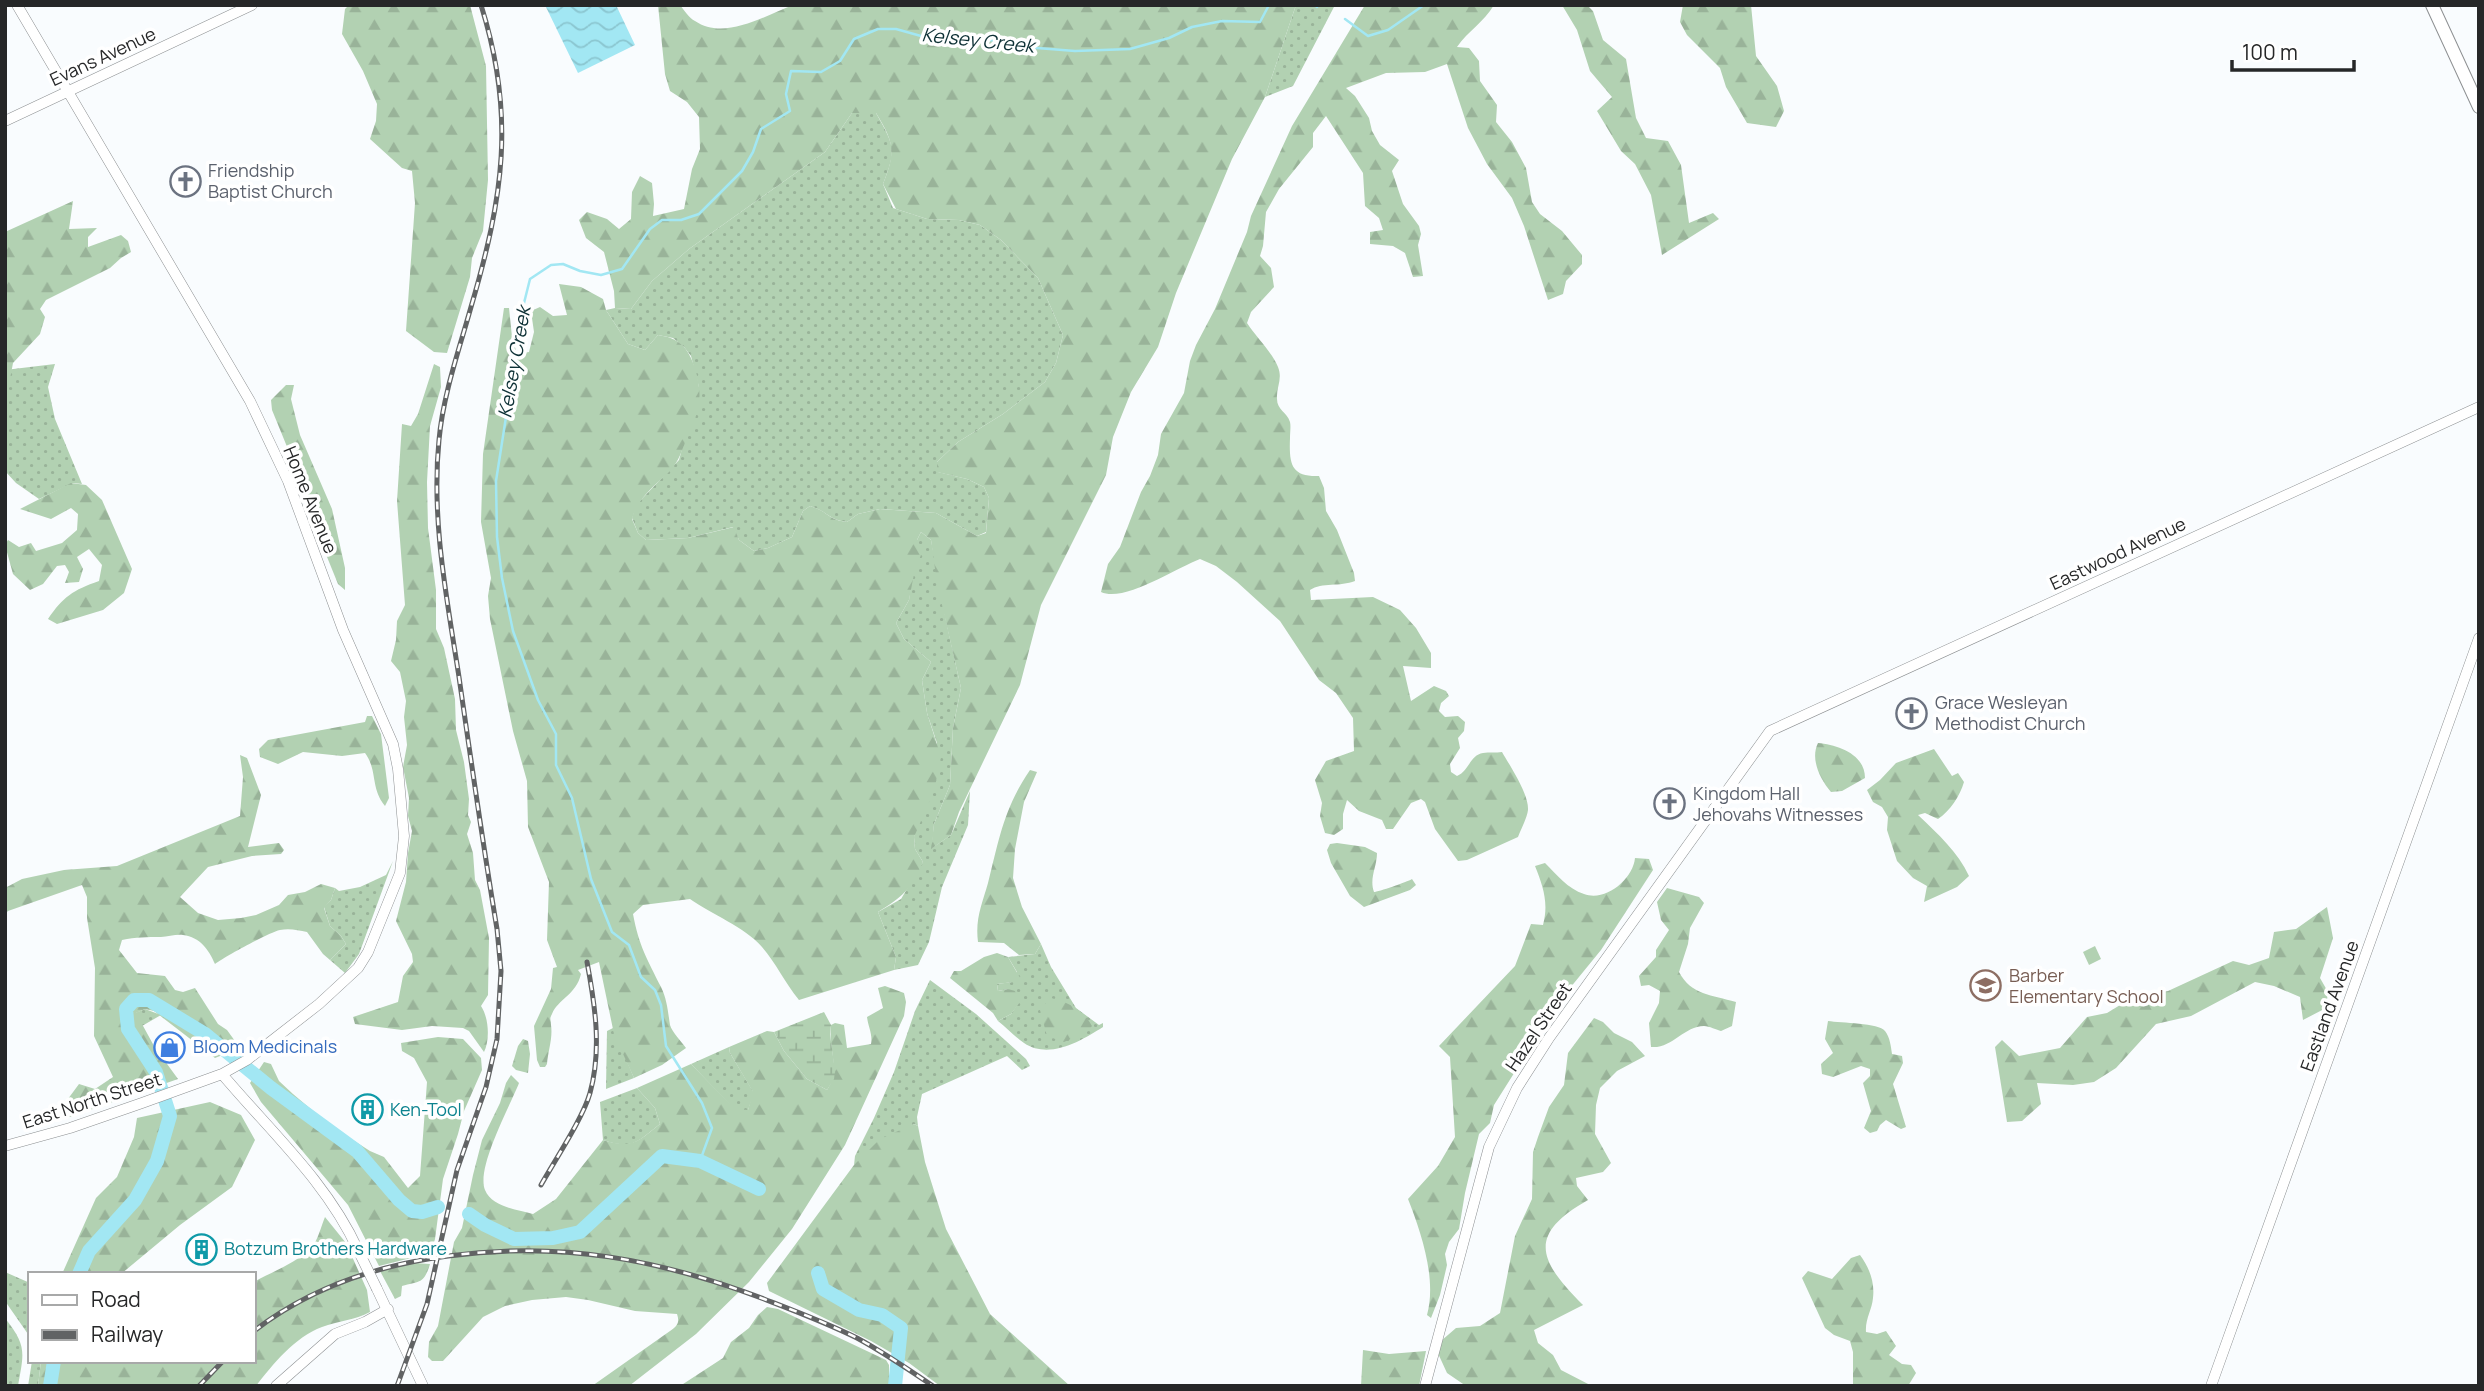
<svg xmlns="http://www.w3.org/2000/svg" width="2484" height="1391" font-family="Manrope,sans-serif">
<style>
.grass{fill:url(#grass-dots)}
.forest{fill:url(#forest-firs)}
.wetland{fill:url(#wetland-marsh)}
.pitch{fill:#b2d1b2}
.water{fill:url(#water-waves)}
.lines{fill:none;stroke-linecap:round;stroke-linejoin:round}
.stream{stroke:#a2e7f3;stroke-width:2.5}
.river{stroke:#a2e7f3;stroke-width:14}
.minor-casing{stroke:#8d9092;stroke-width:11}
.major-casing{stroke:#8d9092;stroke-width:14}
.minor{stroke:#fff;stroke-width:10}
.major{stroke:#fff;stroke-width:12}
.rail-casing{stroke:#616364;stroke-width:5}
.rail{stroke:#fff;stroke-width:2.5;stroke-dasharray:8;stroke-linecap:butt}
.minor-bridge-casing{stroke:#8d9092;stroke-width:11;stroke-linecap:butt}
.minor-bridge{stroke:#fff;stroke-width:10}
.labels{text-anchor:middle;stroke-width:7;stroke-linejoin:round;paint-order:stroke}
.street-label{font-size:18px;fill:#262728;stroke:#fff}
.worship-label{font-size:18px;fill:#5b616d;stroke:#fff;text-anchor:start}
.education-label{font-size:18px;fill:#785e54;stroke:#fff;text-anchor:start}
.shop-label{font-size:18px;fill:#366cbe;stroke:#fff;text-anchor:start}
.culture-label{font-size:18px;fill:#0d838f;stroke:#fff;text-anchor:start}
.water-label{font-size:19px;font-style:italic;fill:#0e3136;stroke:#fff}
</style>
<defs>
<pattern id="grass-dots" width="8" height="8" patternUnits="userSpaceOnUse" patternTransform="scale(1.75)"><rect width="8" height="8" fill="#b2d1b2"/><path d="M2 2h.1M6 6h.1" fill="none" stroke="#99b399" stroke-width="1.8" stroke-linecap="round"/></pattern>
<pattern id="forest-firs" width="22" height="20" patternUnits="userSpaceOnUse" patternTransform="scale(1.75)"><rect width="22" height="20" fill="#b2d1b2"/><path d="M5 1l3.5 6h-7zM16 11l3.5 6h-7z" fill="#99b399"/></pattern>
<pattern id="wetland-marsh" width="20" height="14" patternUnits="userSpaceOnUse" patternTransform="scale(1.75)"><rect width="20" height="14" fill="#b2d1b2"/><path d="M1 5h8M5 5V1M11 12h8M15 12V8" fill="none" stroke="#99b399"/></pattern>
<pattern id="water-waves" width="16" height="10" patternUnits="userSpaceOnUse" patternTransform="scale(1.75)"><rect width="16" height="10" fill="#a2e7f3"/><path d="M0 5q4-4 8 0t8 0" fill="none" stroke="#8bc6d0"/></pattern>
</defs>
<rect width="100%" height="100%" fill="#f9fcfe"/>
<path class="grass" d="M1296,5H1335L1293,86L1265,97Z
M852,113H876C894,145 897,149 883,184L893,208L927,219L959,220L980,225L1001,240L1038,278L1063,335L1056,363L1045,382L1003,414L958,442L937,462L938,472L967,479L984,487L989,498L986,532L977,536L936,513L880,509L858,514L847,522C829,520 827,511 810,506L803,511L792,537L768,548L754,551L739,540L733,527L688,538L646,540L638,533L632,518L636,505L679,460L699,387L691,356L684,347L673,338L658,335L645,350L628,344L606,310L615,308L631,309L652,281L689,249L825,152Z
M55,364L48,387L55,419L82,484L73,483L39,499L16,483L5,471V370Z
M921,532L931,540L946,621L961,688L953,728L950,785L934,824L932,848L951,835L970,791L968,825L942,887L929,942L918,965L894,970L896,957L878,912L901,899L923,862L915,849L914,837L937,743L927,713L922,680L931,662L904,639L896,623L909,600L917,540Z
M393,861L359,954L345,973L330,960L346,944L341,936L330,926L324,907L331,900L335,888L339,891L360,887L386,875Z
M1041,944L1051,967L1076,1008L1099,1025L1103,1023V1027C1081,1041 1049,1060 1024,1043C1015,1037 1007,1028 998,1021L1011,1014L1019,1002L1008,989L998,991L997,984L1012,982L1017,972L1008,957L1035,954Z
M930,980L976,1014L1026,1059L1030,1066L1022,1070L1007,1056L922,1094L917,1117L918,1126L914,1124L854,1165L855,1156L874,1118L894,1072L915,1011Z
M145,1009L161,1015L142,1026L135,1013Z
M613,1028L634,1078L606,1089L607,1031Z
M729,1047L730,1053L754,1093L748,1110H735L691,1064Z
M637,1088L655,1108L660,1124C637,1142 633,1150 603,1140L600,1102Z
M5,1272L30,1283V1337L5,1301Z
M5,1318C27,1346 24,1352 18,1386H5Z
M32,1361H41L38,1386H28Z"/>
<path class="forest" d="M349,5H470L486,66L488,180L483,231L472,258L470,277L447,353L434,352L406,331L415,203L412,171L402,168L370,139L376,121L377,104L363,71L342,34L345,9Z
M658,5H680C684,10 689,18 695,21C724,41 764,16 793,5H1296L1265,97L1232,159L1176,293L1158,347L1131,392L1113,437L1106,475L1041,605L1020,685L959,812L951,835L931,849L934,824L950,785L953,728L961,688L937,583L931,540L921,532L917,540L922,552L914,574L909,600L896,623L904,639L931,662L922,680L927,713L941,757L934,791L914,837L915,849L923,862C912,889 902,897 878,912L896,957L894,970L799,1000C785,983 776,963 762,947C745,927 711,914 690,899L643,905L633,914C639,946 647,959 661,987C667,999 668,1012 670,1025C672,1032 681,1041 686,1048L662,1065L634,1078L614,1034L599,962L578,970L581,974C576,995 558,999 552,1014C549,1020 551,1018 551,1025C553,1038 548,1051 547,1064L545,1067H540L537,1060L534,1026L551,989L553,968L557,967L547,940L549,882L528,827L527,781L513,731L490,619L488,596L491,578L481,522L483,454L504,308H509L512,337L517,354L529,352L534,332L531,311L540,307L553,316L567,315L559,284L581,287L603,299L606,310L628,344L645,350L658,335C679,338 688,347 695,368C705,403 697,414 684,445C680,456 677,464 668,473C653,487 638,498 632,519L638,533L646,540L688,538L734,527L739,540L754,551L768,548L792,537L803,511L810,506C828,511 828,520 847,522L858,514L880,509L936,513L977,536L986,533L989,498L984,487L967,479L937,472V462L958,442L1003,414L1045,382L1056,363L1063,335L1038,278L1001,240L980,225L959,220L927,219L896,209L883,184C896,152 894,142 876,113H852L825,152L689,249L652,281L631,309L615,308L614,291L604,252L586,238L579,220L587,212L607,219L619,229L631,219L632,192L640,176L652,183L654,204L653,216L684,209L692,169L700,149L699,117L687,102L670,91L665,74Z
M1365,5H1494C1484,22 1468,31 1457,47L1469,48L1479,61L1480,81L1497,105L1496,122L1512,142L1526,168L1532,202L1540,214L1562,231L1582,255V264L1566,281L1563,294L1548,300L1524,226L1512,198L1487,164L1468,128L1447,64L1425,72L1386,73L1346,88L1355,96L1369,118L1372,131L1380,145L1399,160L1392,171L1403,204L1419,226L1421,234L1418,245L1423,276L1413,277L1405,253L1393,246L1370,244V232L1383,230L1379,218L1365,206L1363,173L1326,116L1313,133V147L1279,189L1266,212L1263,246L1260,256L1271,268L1274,287L1251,312L1247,323C1256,337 1272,352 1278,367C1283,379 1276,388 1277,399C1277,410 1287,412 1290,422C1291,426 1290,433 1290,438C1289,464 1291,477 1319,476L1324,488L1326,511L1337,530L1354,573L1355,581C1340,587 1322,582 1310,590L1311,600L1373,597L1400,610L1416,628L1431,653V668L1403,666L1411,701L1434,686L1446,691L1449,696L1441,703L1439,711L1445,717L1458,716L1465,722L1464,731L1458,738L1460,748L1450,764L1451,772L1457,776C1469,771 1470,755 1483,753C1489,752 1496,753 1502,752C1510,766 1529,794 1528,810C1527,818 1521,829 1518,837L1467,860L1458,861L1435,829L1425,802L1421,799L1411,803L1393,829H1386L1382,820L1359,811L1347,800L1343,814V829L1334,835L1325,833L1320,816L1322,803L1315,780L1326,761L1354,751L1353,718L1336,693L1319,680L1280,621L1237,582L1216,566L1200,559C1176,568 1124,603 1101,592L1108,564L1120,547L1141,492L1150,476L1158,455L1161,434L1184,393L1190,361L1196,345L1215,309L1247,232L1251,216L1292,126Z
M1562,5H1587L1593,11L1603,40L1626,59L1636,118L1646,138L1668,141L1681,165L1689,223L1713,213L1719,219L1662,255L1651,195L1635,164L1621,151L1597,111L1612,97L1590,71L1577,30Z
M1683,5H1751L1756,56L1777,86L1784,111L1776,127L1747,123L1726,87L1720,68L1687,35L1680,22Z
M73,201L69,229L97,228L88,237V247L121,235L128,241L131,252L121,258L110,268L46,300L40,309L45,317L40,334L13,363L10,379L5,382V232Z
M434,364L440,367L441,387L430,426L427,482L428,528L436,590V629L444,648L455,699L456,730L464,762L469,799L468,815L471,822L467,834L473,853L475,880L480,890L489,938L488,995L481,1006C489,1018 490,1040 484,1052L469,1031L463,1028L432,1026L402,1030L355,1024L353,1017L398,1002L403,976L413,962L412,954L396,921L406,882L408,853L412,831L408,816L409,798L403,767L407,745L404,717L406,701L400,672L391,661L396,640L397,621L405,605L397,501L402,424L411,426L418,414Z
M286,385H294L291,399L300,435L332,509L345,568V590L338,584L325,552L319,525L272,410L271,400Z
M71,483L86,485L102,500L132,569L124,593L103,610L57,624L48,619C63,597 73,590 99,581L102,565L89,549L77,557L83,569L79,582L65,583L69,572L65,565L57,566L43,584L30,590L13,574L5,545L8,540L19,547L31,543L36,551L62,543L77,530L78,514L71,508L51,519L20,509Z
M367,716H372L381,734L389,798L385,806C370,787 378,771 365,753L342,756L303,752L278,764L260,757L259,749L268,740L365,722Z
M1818,743C1838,745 1865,754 1865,778L1842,791L1831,792C1820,779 1810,759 1818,743Z
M1934,749L1952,776L1958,773L1964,782C1960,796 1950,811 1938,819L1925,813L1918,815C1938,834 1958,852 1969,876L1957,887L1924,902L1927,886L1913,878L1897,861L1887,830L1888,817L1882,807L1873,802L1867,790L1880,780L1896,763Z
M240,755L247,758L261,795L248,847L279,843L284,850L281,854L252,856L208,867L180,897L198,913L218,920L241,918L256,915L279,905L288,895L305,892L321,884L335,888L331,900L324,908L330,926L341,936L346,944L330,960L323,954L307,932C298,930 289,928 280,930C268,933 226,956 215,964C209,950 200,937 183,935C176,934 168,937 161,937C147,937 136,937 122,940L119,950L137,973L165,976L175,990L183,992L195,988L218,1024L227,1030L240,1048L215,1058L154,1011L145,1009L136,1013L154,1046L178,1079L70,1117L60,1115L62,1107L79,1084L95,1089L113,1077L94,1036L95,968L87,918V897L82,885L8,911L5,914V888L22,879L64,870L117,866L240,816L243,777Z
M1030,770L1037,772L1024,802L1015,849L1013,878L1022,907L1041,944L1035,954L1019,955L1004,943L978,942C975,919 982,904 988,883C999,839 1004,808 1030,770Z
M1337,843L1365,847L1377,853C1377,867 1369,878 1374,892C1378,892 1407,882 1412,879L1416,885L1410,890L1364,907L1350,896L1331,863L1327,850L1330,844Z
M1635,858L1649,859L1653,870L1601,950L1561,999L1494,1105L1490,1123L1479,1134L1465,1193L1459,1229L1449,1242L1445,1254L1447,1265L1440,1295L1431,1318L1427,1315C1437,1279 1421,1232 1408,1199L1438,1166L1455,1137L1450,1057L1439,1046L1515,966L1531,924L1543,925C1549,903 1543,886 1535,866L1545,863C1556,874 1568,889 1584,894C1606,902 1633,879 1635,858Z
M1667,888L1699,897L1704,903L1690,928L1688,944L1679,972C1691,995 1712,995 1736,1002L1732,1026L1721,1031C1717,1030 1709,1026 1704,1026C1684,1026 1672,1049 1651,1047L1649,1023L1659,1003L1660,991L1649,985L1641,986L1639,976L1656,957V950L1669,930L1661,920L1657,902Z
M2327,907L2333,938L2320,978L2328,992L2326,1008L2303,1020L2300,997L2274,986L2255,982L2191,1016L2156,1024L2116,1068L2094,1082L2073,1085L2037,1083L2041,1104L2022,1121L2007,1122L1995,1047L2002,1040L2019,1056L2060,1048L2087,1017L2107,1013L2130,999L2168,991L2233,961L2249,965L2269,958L2274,932L2296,929Z
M997,953L1008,957L1022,981L997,984L998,991L1008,989L1015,991L1020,1002L1011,1014L998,1021L993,1013L950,978L954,971H961L984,957Z
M885,986L904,993L906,1002L904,1016L845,1145L792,1229L749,1282L696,1334L629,1386H592L670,1331C677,1326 680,1323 677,1314L635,1311L588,1300L566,1297L532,1300L505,1306L483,1317L443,1361H432L428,1357L429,1342L438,1326L454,1242L462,1228L473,1175L482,1140L500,1103L506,1083L511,1075L519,1083C510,1106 476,1168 485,1190C492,1207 518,1210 533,1214L556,1199L603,1140C633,1149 637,1142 660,1124L655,1108L637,1088L691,1064L735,1109L748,1110L753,1092L730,1053L729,1047L767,1031L774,1032L784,1051L807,1079L827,1090C841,1068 828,1050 831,1025L835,1023L844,1025L847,1048L871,1044C873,1035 868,1026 867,1017L883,1008L878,988Z
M1050,998C1066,1001 1084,1010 1092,1026L1088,1031L1064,1042L1047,1036L1040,1010Z
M1594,1018L1603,1022L1614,1033L1632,1042L1645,1056L1617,1071L1600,1088L1596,1105L1595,1134L1611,1163L1603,1172L1576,1178L1577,1186L1588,1200C1526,1235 1539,1261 1583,1305L1534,1330L1538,1343L1553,1355L1561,1370L1592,1386H1466L1447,1373L1436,1349L1441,1341L1456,1328L1480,1326L1500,1313L1515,1236L1532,1199L1533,1152L1538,1137L1549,1107L1564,1085L1568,1053Z
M1828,1021C1841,1023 1879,1023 1885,1031C1890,1037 1891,1047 1892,1054L1902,1056L1903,1063L1893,1084L1906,1127L1901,1129L1886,1120L1880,1125L1877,1131L1870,1133L1864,1128L1871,1111L1863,1083L1870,1076V1069L1861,1066L1833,1077L1822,1074L1821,1064L1833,1053L1825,1039Z
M438,1037L463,1039L481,1058L482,1070L464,1111L458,1134L443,1179L435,1239L431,1253L379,1266L348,1205L261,1102L250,1083L264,1062L271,1064L279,1081L293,1094L331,1126L370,1151L384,1157L408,1188L420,1176L427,1082L414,1058L402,1051L401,1043Z
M523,1039L528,1041L530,1054L528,1073L516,1070L512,1066L518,1046Z
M210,1102L241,1115L255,1140L232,1187L180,1225L121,1274H62L96,1198L117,1177L134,1137L137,1118Z
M914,1124L918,1126L925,1162L946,1229L990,1314L1070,1386H940L909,1363L871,1341L769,1291L767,1283L854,1165L880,1139Z
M325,1217L346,1243L367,1290L370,1312C355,1320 338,1321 322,1327C295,1337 273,1364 256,1386H38L41,1361H254V1282C273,1271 295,1264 311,1248C318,1241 321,1226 325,1217Z
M1860,1255C1869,1267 1875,1282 1873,1298C1872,1310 1865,1319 1866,1332L1877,1334L1886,1331L1896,1346L1889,1355L1902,1364L1911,1365L1916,1373L1908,1386H1853V1352L1850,1341L1834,1335L1825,1328L1802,1278L1808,1271L1832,1279L1851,1258Z
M414,1263L430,1264C424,1284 420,1281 402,1286L401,1296L395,1299L380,1271Z
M767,1307L778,1309L886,1360L889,1365V1386H680L723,1358L731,1342L749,1328L758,1315Z
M1363,1350L1389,1354L1426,1351L1419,1386H1361Z"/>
<path class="wetland" d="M824,1012L831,1025L830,1034L835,1071L834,1079L827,1090L807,1079L784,1051L774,1032Z"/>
<path class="pitch" d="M2095,946L2101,959L2089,965L2083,952Z"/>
<path class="water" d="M545,5H616L635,45L578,73Z"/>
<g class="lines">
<path class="stream" d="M1315,5L1317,7
M1345,19L1368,36L1388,30L1424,5
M700,1161L712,1128L702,1103L666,1046L661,1005L655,990L641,977L629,945L612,932L591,879L572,798L556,765V734L538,700L513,631L502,578L497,537L496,481L506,417L513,347L530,279L551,265L563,264L580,271L601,275L622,269L650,229L662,220H681L699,214L742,171L753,152L761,129L790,111L786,94L791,71L821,72L840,61L854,39L878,29H896L921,36L1003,41L1037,48L1075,51L1130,49L1169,38L1192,27L1222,21L1260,22L1269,5"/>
<path class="river" d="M469,1214L485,1225L514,1239L553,1238L580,1232L662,1156L700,1161L759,1189
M818,1273L823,1289L859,1310L882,1315L901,1328L895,1386
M79,1274L89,1251L135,1200L157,1161L170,1116L156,1072L128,1029L126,1009L134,1000H149L205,1034L271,1088L357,1151L399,1200L412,1211L422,1212L438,1207
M50,1386L54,1361"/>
<defs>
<path id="minor" d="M5,121L252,5
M222,1074C270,1131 327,1182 358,1250
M5,1146L70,1128L142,1103L222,1074L247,1060L319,1004L358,968L368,952L400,873L404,836L398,769L393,744L343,630L288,481L250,401L17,5
M377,1289L423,1386
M276,1386L335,1334L365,1322L388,1309
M1425,1386L1489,1147L1517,1088L1549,1038L1770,731L2479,407
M2211,1386L2479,638"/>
<path id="major" d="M2432,5L2479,107"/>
</defs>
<use href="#minor" class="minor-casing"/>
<use href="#major" class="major-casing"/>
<use href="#minor" class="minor"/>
<use href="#major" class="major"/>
<defs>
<path id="rail" d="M541,1185C555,1160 583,1118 590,1093C602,1049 595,1005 587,962
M254,1331C311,1287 378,1265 448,1256C561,1241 659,1259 764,1299C795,1311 827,1323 857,1338C883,1352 908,1369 933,1386
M199,1386L223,1361
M397,1386L427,1304L457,1170L486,1087L497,1039L501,971L497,929C483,845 471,761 459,677C447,599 431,520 439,440C443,395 459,350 471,307C503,198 516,116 481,5"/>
</defs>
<use href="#rail" class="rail-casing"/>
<use href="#rail" class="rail"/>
<defs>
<path id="minor-bridge" d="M358,1250L377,1289"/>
</defs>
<use href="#minor-bridge" class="minor-bridge-casing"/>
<use href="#minor-bridge" class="minor-bridge"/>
</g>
<defs>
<symbol id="church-ring" viewBox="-11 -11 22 22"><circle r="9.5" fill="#fff" stroke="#6b7280" stroke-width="1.5"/><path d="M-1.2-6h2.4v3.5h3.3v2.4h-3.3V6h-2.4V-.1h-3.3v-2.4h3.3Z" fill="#6b7280"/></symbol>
<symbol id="school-ring" viewBox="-11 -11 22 22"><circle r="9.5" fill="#fff" stroke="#8d6e63" stroke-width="1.5"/><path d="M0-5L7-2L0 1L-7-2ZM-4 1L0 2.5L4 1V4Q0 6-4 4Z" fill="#8d6e63"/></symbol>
<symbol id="shop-ring" viewBox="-11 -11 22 22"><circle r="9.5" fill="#fff" stroke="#3f7fe0" stroke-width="1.5"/><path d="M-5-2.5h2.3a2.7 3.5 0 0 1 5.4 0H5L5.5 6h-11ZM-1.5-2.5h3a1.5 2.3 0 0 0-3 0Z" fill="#3f7fe0"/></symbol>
<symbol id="building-ring" viewBox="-11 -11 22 22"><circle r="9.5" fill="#fff" stroke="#0f9aa8" stroke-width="1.5"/><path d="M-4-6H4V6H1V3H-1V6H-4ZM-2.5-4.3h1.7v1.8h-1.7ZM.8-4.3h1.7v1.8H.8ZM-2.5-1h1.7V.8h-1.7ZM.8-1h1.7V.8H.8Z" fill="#0f9aa8"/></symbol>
</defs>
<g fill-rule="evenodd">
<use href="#church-ring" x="168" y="164" width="35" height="35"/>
<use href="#church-ring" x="1894" y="696" width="35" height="35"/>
<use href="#church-ring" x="1652" y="786" width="35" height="35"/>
<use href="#school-ring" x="1968" y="968" width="35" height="35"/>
<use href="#shop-ring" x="152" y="1030" width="35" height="35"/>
<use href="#building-ring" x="350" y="1092" width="35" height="35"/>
<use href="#building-ring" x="184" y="1232" width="35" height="35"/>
</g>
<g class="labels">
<g class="street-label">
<text transform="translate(103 57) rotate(-25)" y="6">Evans Avenue</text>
<text transform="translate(310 500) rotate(68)" y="6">Home Avenue</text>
<text transform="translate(2118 554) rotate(-25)" y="6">Eastwood Avenue</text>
<text transform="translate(2330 1006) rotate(-70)" y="6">Eastland Avenue</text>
<text transform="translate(1539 1027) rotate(-56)" y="6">Hazel Street</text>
<text transform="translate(92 1101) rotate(-18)" y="6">East North Street</text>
</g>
<g class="worship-label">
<text x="208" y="177">Friendship<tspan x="208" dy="21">Baptist Church</tspan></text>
<text x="1935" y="709">Grace Wesleyan<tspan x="1935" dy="21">Methodist Church</tspan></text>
<text x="1693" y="800">Kingdom Hall<tspan x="1693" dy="21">Jehovahs Witnesses</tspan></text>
</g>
<g class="education-label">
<text x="2009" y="982">Barber<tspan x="2009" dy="21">Elementary School</tspan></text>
</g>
<g class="shop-label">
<text x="193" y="1053">Bloom Medicinals</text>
</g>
<g class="culture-label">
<text x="390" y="1116">Ken-Tool</text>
<text x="224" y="1255">Botzum Brothers Hardware</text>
</g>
<g class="water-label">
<text transform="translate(978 40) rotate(6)" y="7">Kelsey Creek</text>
<text transform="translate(514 362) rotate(-80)" y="7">Kelsey Creek</text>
</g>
</g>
<rect width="2484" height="1391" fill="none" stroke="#262728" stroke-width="14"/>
<rect x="28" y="1272" width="228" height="91" fill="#ffffff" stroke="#a8a9a9" stroke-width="2"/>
<rect x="42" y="1295" width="35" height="10" fill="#ffffff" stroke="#a8a9a9" stroke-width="2"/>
<text x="91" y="1307" font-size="21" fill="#262728">Road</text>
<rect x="42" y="1330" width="35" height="10" fill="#616364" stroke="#a8a9a9" stroke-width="2"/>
<text x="91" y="1342" font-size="21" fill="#262728">Railway</text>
<path d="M2232 60v10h122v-10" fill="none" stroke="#262728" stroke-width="3.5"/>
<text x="2242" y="60" font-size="21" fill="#262728" stroke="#ffffff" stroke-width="5" paint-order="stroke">100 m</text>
</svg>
